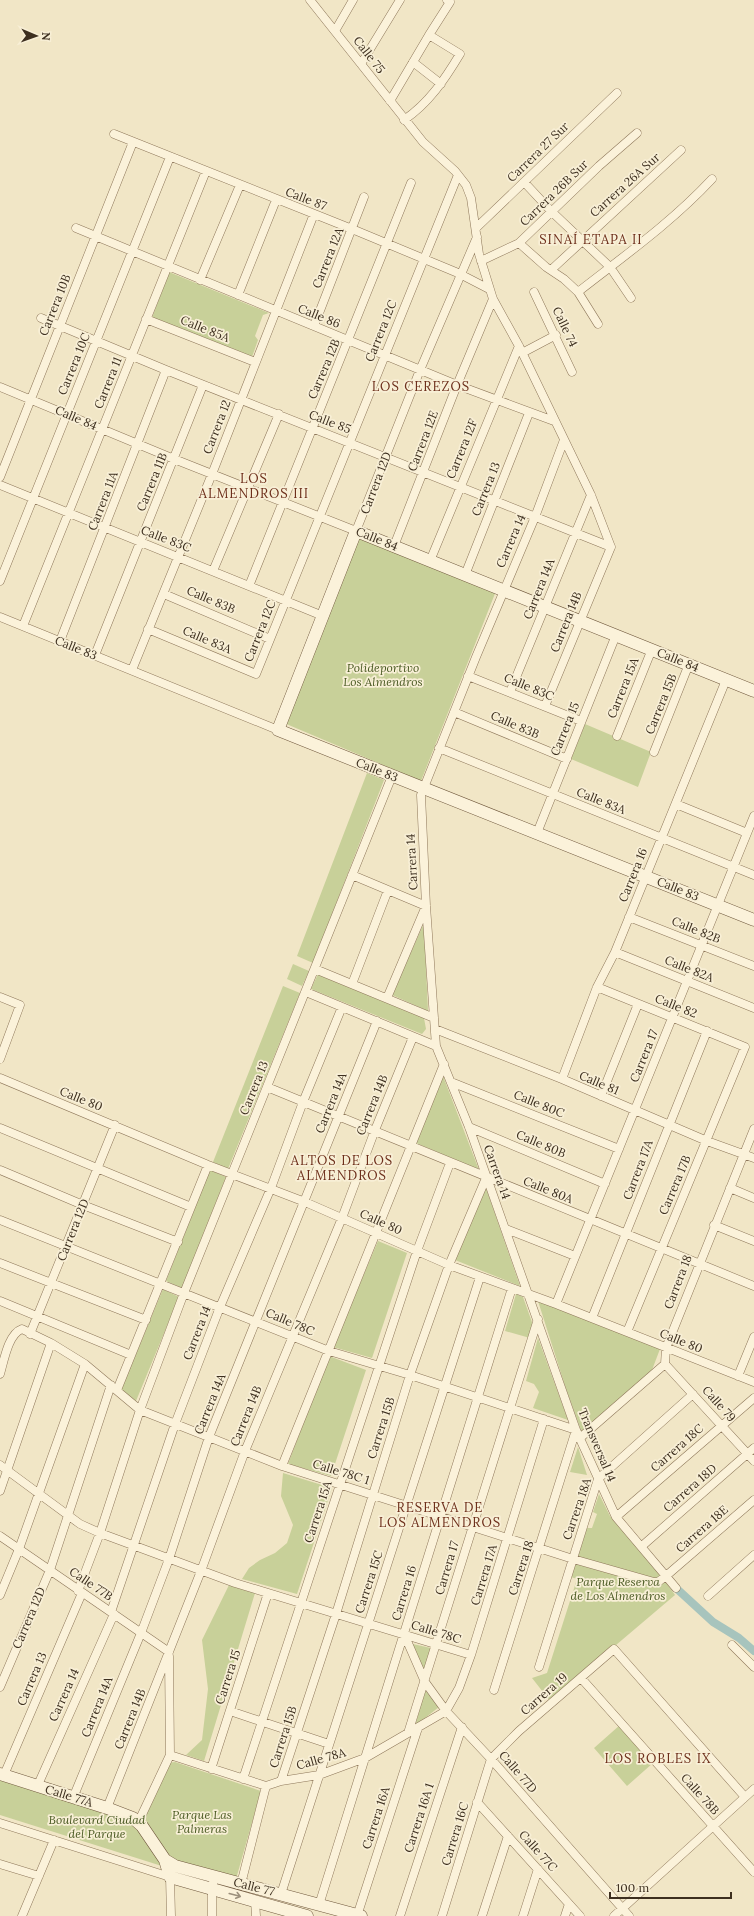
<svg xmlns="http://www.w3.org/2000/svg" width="754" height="1916" font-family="Lora,serif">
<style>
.green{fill:#c8d099}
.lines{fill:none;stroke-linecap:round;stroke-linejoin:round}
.canal{stroke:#a7c4bd;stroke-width:8}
.street-casing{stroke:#8e775a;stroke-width:9}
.secondary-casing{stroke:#70583d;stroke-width:13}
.street{stroke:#fbf2da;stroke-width:8}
.secondary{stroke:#fbf2da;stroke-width:12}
.oneway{stroke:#9c907c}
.labels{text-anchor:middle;stroke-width:3.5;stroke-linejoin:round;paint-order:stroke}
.street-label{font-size:12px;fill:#3d2f1f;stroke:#f8efd6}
.park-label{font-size:12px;font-style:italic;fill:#4b5b24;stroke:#f8efd6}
.neighbourhood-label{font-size:13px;letter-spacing:1px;fill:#6d2f1b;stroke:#f8efd6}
</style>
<rect width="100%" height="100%" fill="#f1e6c6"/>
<path class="green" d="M169,272L269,313L263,315L255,336L258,340L252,357L152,318Z
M359,536L496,591L421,781L284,723Z
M585,724L651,752L638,787L571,759Z
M367,773L384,780L313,963L297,956Z
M424,923L428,1011L392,995Z
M293,964L309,971L302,986L287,979Z
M318,974L424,1018L426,1029L422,1034L311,989Z
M283,986L300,993L228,1169L213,1162Z
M443,1076L479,1170L416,1143Z
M210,1170L226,1177L182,1288L166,1281Z
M486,1188L520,1286L455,1260Z
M378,1241L407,1253L372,1358L333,1347Z
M163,1289L179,1297L136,1401L121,1390Z
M516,1294L523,1297L533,1325L530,1338L505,1331Z
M538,1301L660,1349L652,1370L582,1433L566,1389Z
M538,1338L568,1420L533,1408L539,1392L534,1384L526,1381Z
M329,1356L366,1370L331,1476L288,1464Z
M578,1447L587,1475L570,1472Z
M283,1473L332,1488L297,1594L242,1579L249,1568L260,1560L275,1553L287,1543L293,1525L281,1496Z
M599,1494L610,1516L661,1575L675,1595L550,1701L532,1678L547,1673L577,1579L571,1577L587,1528H592L597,1514L593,1512Z
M229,1585L255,1593L204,1761L186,1755L202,1740L208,1689L202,1640Z
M408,1643L431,1648L423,1673Z
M425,1690L439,1707L415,1726Z
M620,1725L653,1763L627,1786L594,1748Z
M175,1762L261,1791L236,1879L171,1860L147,1824L145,1817L168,1763Z
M0,1778L125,1818L138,1828L165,1867L0,1815Z"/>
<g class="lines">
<path class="canal" d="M676,1588L713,1622L739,1638L754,1651"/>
<defs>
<path id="street" d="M310,0L423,142L455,171L466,185L471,198L479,254L493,299L519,346L591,495L611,547
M335,31L353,0
M413,62L441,84
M361,64L400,0
M390,101L429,35L450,2L447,0
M404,120C429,103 445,79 460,54L429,35
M114,134L352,229L458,273L489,289
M524,182L551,211L610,267L631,298
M76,228L457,385L554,421
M476,228L617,93
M519,243L546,267L564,279L578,292L598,324
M481,261L519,243L599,166L637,133
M551,270L681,150
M200,280L240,185
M534,292L572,372
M578,292C624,256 672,222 712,179
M238,295L276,200
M41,318L166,370L611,547
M146,319L255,362
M314,326L364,197
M522,353L556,335
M0,387L174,459L356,531L420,370L477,237
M564,440L535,517L476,657L421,795L426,906L436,1046L469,1127L576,1430L616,1517L676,1588
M0,477L133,142
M0,485L323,616
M394,546L457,385L493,299
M430,561L519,346
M213,571L279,414
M465,575L529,413
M0,581L170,157
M249,586L411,183
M164,594L270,639
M0,617L278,730
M23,626L206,171
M148,629L256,674L458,175
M60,641L166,370
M95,655L203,385
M132,670L212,474L314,214
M468,676L581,721
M510,692L591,495
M545,706L611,547
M454,712L567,759
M617,736L652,649
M439,748L754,875
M654,752L689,664
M676,804L747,833
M537,833L616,635
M352,875L426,906L387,998
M629,917L754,966
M615,952L754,1008
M315,969L434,1018
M352,984L388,890
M597,987L745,1047L627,1332
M306,992L436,1046
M0,997L20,1005L0,1059
M435,1029L562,1079L707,1141L754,1158
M0,1078L208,1165L305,1202L449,1265L556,1304L754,1382
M562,1079L597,987L615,952L726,680
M451,1082L619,1149
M267,1087L754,1286
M601,1096L638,1004
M469,1127L605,1184
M0,1128L191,1207
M0,1170L83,1205L178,1242
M730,1188L754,1198
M0,1220L329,1351L410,1375L576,1430L494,1690
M714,1225L754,1241
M506,1229L575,1256
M0,1263L146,1320
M0,1301L131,1355
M556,1304L754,816
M592,1318L707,1031
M30,1334L115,1125
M665,1364L754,1461
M0,1374C4,1361 8,1334 22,1329L51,1343L85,1364L140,1410L282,1466L573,1559L654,1582H658L666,1576L754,1500
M738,1376L754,1337
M117,1390L208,1165
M580,1438L665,1364L666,1348L754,1129
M0,1465L80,1524L100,1533L235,1583L471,1655
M282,1466L444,1064
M0,1491L51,1343
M616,1517L754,1398
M0,1536L169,1652
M642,1546L754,1448
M78,1591L100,1533L140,1410L184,1293L392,776
M0,1595L19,1549L85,1364
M708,1596L754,1555
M111,1612L175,1424L220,1307L271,1188L303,1102L342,1007
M404,1634L425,1682L446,1711L491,1759L629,1916
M732,1645L754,1667
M539,1667L598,1479L693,1394
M581,1678L754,1872
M0,1687L50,1570L111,1385
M230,1711L329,1744
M408,1733L538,1319
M170,1755L266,1786L281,1781L319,1775L365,1758L446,1711L459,1688L471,1655L544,1419
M211,1769L268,1593
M4,1775L82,1593
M243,1779L417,1251L450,1163
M281,1781L336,1614L410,1375L449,1265L486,1178
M37,1787L114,1614
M73,1798L141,1633L169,1559L209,1437L377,1021
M477,1802L580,1916
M107,1808L201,1571L245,1451L342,1218L375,1130L413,1037
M0,1823L170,1877L171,1916
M138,1823L170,1755L169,1656
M0,1864L39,1876
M241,1884L266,1786
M281,1894L480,1277
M255,1900L256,1916
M319,1905L512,1288
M22,1916L54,1840
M212,1916V1889L214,1877
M357,1916L418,1728
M400,1916L462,1727
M442,1916L491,1759L519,1731L614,1649L745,1797
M482,1916L508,1836
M523,1916L538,1869
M565,1916L569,1904
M614,1916L754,1789"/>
<path id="secondary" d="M754,691L356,531L278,730L754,920
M0,1774L107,1808L133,1818L142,1826L165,1860L170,1877L307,1916
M165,1860L175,1866L361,1916"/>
</defs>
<use href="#street" class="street-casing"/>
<use href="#secondary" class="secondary-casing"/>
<use href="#street" class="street"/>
<use href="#secondary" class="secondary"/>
</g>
<defs><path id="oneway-shaft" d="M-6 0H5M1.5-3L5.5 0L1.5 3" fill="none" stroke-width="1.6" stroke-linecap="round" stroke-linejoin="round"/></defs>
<use class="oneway" href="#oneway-shaft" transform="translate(235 1895) rotate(15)"/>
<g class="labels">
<g class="street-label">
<text transform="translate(369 55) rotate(52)" y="4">Calle 75</text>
<text transform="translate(538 152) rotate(-44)" y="4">Carrera 27 Sur</text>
<text transform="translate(625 185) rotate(-42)" y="4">Carrera 26A Sur</text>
<text transform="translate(554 193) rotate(-44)" y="4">Carrera 26B Sur</text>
<text transform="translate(306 199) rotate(21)" y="4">Calle 87</text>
<text transform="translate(328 258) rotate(-68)" y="4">Carrera 12A</text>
<text transform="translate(55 305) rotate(-68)" y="4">Carrera 10B</text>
<text transform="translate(319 316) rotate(22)" y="4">Calle 86</text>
<text transform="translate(565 327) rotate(65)" y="4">Calle 74</text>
<text transform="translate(205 329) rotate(22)" y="4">Calle 85A</text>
<text transform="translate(381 331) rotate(-68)" y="4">Carrera 12C</text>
<text transform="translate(74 364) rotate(-68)" y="4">Carrera 10C</text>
<text transform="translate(324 369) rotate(-67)" y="4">Carrera 12B</text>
<text transform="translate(108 383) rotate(-68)" y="4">Carrera 11</text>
<text transform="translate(76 418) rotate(23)" y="4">Calle 84</text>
<text transform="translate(330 422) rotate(21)" y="4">Calle 85</text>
<text transform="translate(217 427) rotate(-69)" y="4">Carrera 12</text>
<text transform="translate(423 441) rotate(-69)" y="4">Carrera 12E</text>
<text transform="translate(462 449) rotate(-68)" y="4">Carrera 12F</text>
<text transform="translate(152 482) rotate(-68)" y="4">Carrera 11B</text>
<text transform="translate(376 483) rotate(-69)" y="4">Carrera 12D</text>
<text transform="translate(486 489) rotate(-68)" y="4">Carrera 13</text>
<text transform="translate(103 501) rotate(-69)" y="4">Carrera 11A</text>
<text transform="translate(166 539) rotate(21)" y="4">Calle 83C</text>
<text transform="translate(377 539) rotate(22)" y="4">Calle 84</text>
<text transform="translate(511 541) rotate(-67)" y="4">Carrera 14</text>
<text transform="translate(539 589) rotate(-68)" y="4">Carrera 14A</text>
<text transform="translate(211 600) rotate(23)" y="4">Calle 83B</text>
<text transform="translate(566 622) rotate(-68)" y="4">Carrera 14B</text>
<text transform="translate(260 631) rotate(-68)" y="4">Carrera 12C</text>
<text transform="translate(207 640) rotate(23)" y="4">Calle 83A</text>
<text transform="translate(76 648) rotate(22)" y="4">Calle 83</text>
<text transform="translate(678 660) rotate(22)" y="4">Calle 84</text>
<text transform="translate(529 687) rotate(22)" y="4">Calle 83C</text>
<text transform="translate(623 688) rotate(-68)" y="4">Carrera 15A</text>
<text transform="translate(661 704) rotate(-68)" y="4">Carrera 15B</text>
<text transform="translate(515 725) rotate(23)" y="4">Calle 83B</text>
<text transform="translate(565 729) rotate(-68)" y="4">Carrera 15</text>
<text transform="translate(377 770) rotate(22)" y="4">Calle 83</text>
<text transform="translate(601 801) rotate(22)" y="4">Calle 83A</text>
<text transform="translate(412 862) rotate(-93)" y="4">Carrera 14</text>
<text transform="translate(633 875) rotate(-68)" y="4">Carrera 16</text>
<text transform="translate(678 889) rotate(22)" y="4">Calle 83</text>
<text transform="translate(696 930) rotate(22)" y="4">Calle 82B</text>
<text transform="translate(689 969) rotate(22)" y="4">Calle 82A</text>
<text transform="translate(676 1006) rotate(22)" y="4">Calle 82</text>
<text transform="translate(644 1056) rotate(-68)" y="4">Carrera 17</text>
<text transform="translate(599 1083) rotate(23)" y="4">Calle 81</text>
<text transform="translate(254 1088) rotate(-68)" y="4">Carrera 13</text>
<text transform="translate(81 1099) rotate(22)" y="4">Calle 80</text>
<text transform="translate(331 1103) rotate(-68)" y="4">Carrera 14A</text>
<text transform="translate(539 1104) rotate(22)" y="4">Calle 80C</text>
<text transform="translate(372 1105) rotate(-68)" y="4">Carrera 14B</text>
<text transform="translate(541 1144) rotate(23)" y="4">Calle 80B</text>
<text transform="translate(638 1170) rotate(-69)" y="4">Carrera 17A</text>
<text transform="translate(497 1172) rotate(70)" y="4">Carrera 14</text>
<text transform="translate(675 1185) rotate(-67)" y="4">Carrera 17B</text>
<text transform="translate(548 1190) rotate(22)" y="4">Calle 80A</text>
<text transform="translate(381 1222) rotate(24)" y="4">Calle 80</text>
<text transform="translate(73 1230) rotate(-68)" y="4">Carrera 12D</text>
<text transform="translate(678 1282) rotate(-69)" y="4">Carrera 18</text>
<text transform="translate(290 1322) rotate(23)" y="4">Calle 78C</text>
<text transform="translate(197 1333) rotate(-69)" y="4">Carrera 14</text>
<text transform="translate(681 1341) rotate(22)" y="4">Calle 80</text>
<text transform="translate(210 1404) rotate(-68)" y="4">Carrera 14A</text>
<text transform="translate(719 1404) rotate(48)" y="4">Calle 79</text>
<text transform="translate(246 1416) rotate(-68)" y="4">Carrera 14B</text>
<text transform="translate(381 1428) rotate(-72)" y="4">Carrera 15B</text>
<text transform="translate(597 1445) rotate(67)" y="4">Transversal 14</text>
<text transform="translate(677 1448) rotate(-41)" y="4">Carrera 18C</text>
<text transform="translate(341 1472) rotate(17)" y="4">Calle 78C 1</text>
<text transform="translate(690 1488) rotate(-41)" y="4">Carrera 18D</text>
<text transform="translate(577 1509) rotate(-71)" y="4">Carrera 18A</text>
<text transform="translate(318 1512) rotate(-72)" y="4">Carrera 15A</text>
<text transform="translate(702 1529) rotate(-41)" y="4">Carrera 18E</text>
<text transform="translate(447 1568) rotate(-73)" y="4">Carrera 17</text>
<text transform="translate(521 1568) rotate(-72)" y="4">Carrera 18</text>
<text transform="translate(484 1575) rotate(-73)" y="4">Carrera 17A</text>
<text transform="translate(369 1582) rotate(-72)" y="4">Carrera 15C</text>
<text transform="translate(91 1584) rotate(34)" y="4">Calle 77B</text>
<text transform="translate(404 1593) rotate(-73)" y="4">Carrera 16</text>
<text transform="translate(29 1618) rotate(-67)" y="4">Carrera 12D</text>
<text transform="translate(436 1632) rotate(17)" y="4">Calle 78C</text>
<text transform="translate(228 1677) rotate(-72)" y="4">Carrera 15</text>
<text transform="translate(32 1679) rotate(-67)" y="4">Carrera 13</text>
<text transform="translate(544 1694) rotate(-41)" y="4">Carrera 19</text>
<text transform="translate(64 1695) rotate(-66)" y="4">Carrera 14</text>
<text transform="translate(97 1707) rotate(-68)" y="4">Carrera 14A</text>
<text transform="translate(130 1719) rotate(-68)" y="4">Carrera 14B</text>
<text transform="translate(283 1737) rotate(-72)" y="4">Carrera 15B</text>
<text transform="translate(321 1759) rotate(-16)" y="4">Calle 78A</text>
<text transform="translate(518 1772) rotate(49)" y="4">Calle 77D</text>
<text transform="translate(700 1794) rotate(48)" y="4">Calle 78B</text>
<text transform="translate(69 1796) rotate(17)" y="4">Calle 77A</text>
<text transform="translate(376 1818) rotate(-72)" y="4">Carrera 16A</text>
<text transform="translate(419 1818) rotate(-72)" y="4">Carrera 16A 1</text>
<text transform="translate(455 1834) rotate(-73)" y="4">Carrera 16C</text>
<text transform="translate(538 1851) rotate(48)" y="4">Calle 77C</text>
<text transform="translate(254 1887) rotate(14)" y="4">Calle 77</text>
</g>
<g class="park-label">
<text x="383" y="672">Polideportivo<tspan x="383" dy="14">Los Almendros</tspan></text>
<text x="618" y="1586">Parque Reserva<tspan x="618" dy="14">de Los Almendros</tspan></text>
<text x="202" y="1819">Parque Las<tspan x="202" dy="14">Palmeras</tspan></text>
<text x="97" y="1824">Boulevard Ciudad<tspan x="97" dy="14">del Parque</tspan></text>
</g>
<g class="neighbourhood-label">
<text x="591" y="244">SINAÍ ETAPA II</text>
<text x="421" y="391">LOS CEREZOS</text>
<text x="254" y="483">LOS<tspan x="254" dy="15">ALMENDROS III</tspan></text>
<text x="342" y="1165">ALTOS DE LOS<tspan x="342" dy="15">ALMENDROS</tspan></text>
<text x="440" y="1512">RESERVA DE<tspan x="440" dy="15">LOS ALMENDROS</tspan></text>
<text x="658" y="1763">LOS ROBLES IX</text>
</g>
</g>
<g transform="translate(36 36) rotate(92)" stroke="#f8efd6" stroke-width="3" paint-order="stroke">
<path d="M0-3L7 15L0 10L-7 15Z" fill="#3d2f1f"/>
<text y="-6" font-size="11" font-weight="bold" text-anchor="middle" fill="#3d2f1f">N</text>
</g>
<path d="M610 1892v6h121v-6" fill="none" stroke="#3d2f1f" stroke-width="2"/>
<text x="616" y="1892" font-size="12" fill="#3d2f1f" stroke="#f8efd6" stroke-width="3" paint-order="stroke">100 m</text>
</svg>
